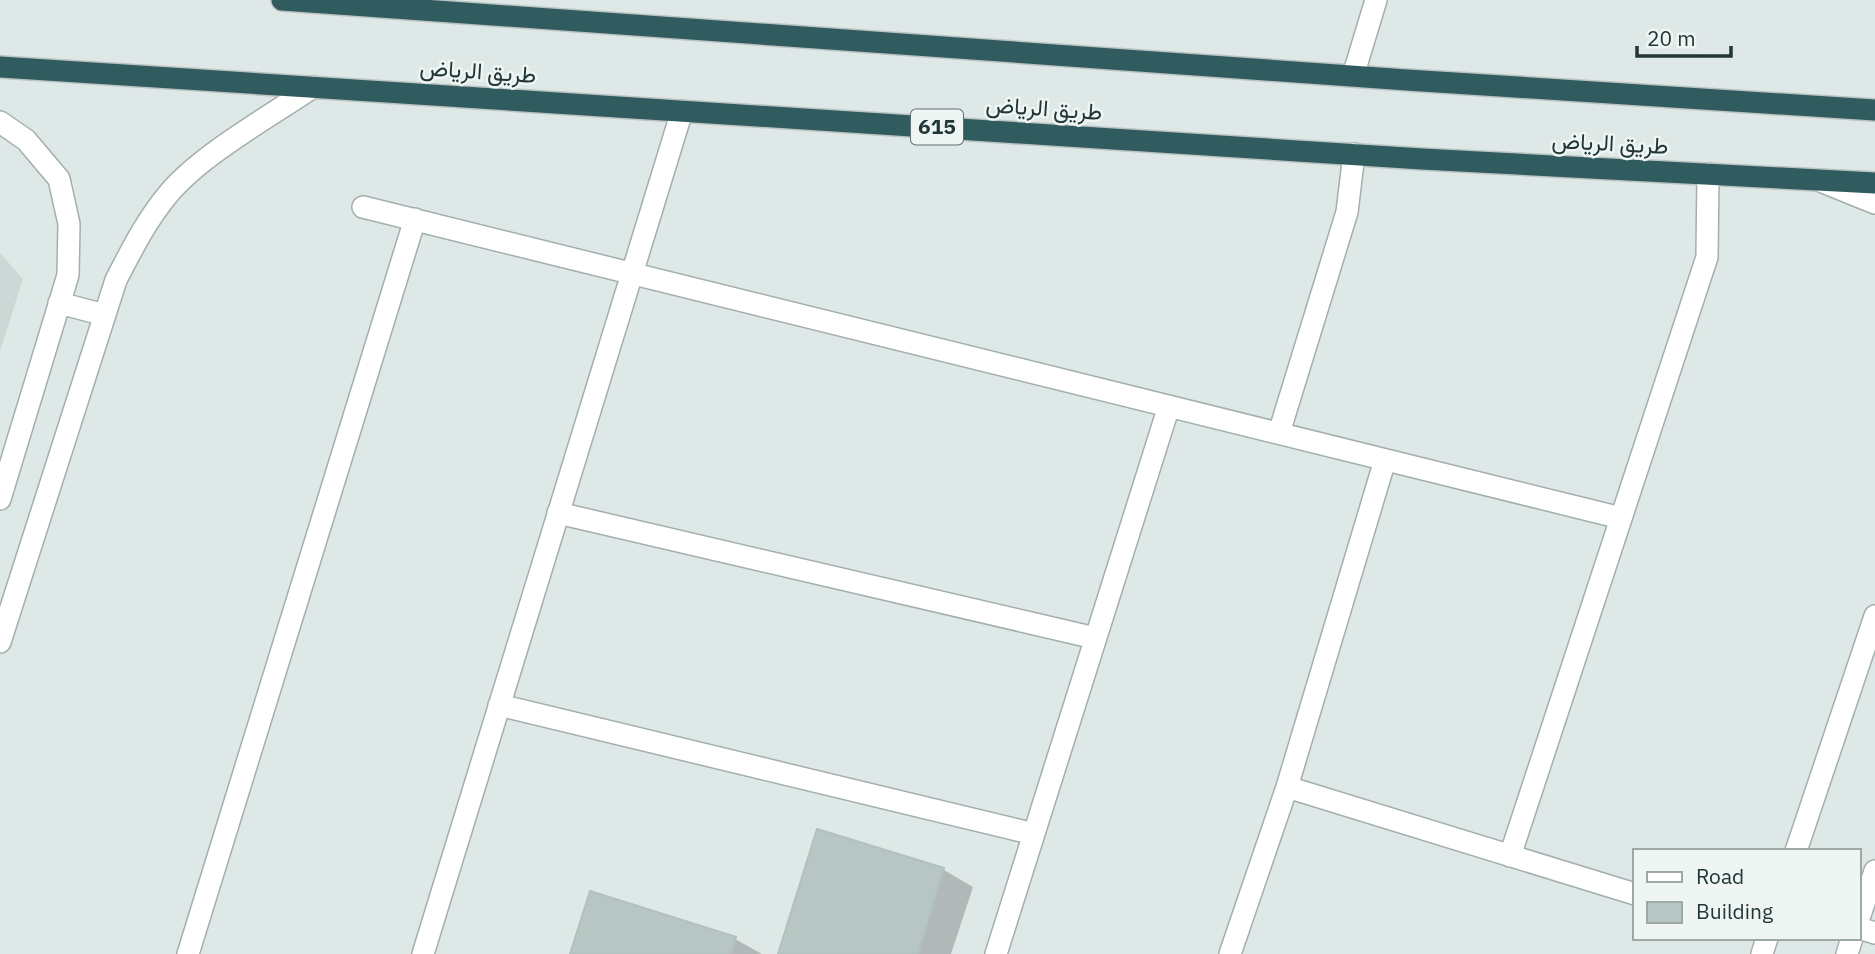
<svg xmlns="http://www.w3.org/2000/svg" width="1875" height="954" font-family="'IBM Plex Sans',Vazirmatn,sans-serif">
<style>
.built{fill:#ccd8d5}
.shadow{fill:#0003}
.building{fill:#b7c5c3;stroke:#b1c1be;stroke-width:2}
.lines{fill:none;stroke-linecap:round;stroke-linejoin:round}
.minor-casing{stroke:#a2afae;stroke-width:24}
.highway-casing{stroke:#bcc3c3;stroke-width:24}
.minor{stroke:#fff;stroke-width:21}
.highway{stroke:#305c5f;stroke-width:21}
.labels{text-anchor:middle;stroke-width:5;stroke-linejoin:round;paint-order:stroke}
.shield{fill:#eef5f3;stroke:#5e6f6f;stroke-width:2}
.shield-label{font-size:21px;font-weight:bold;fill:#213636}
.street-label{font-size:23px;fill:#213636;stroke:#eef5f3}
</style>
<rect width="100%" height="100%" fill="#dee8e6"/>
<path class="built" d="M0,253L23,279L0,351Z"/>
<path class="shadow" d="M818,831L944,870L973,887L951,954H780Z
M735,939L762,954H572Z"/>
<path class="building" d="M817,829L944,868L918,954H778Z
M590,891L736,937L731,954H570Z"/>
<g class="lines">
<defs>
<path id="minor" d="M1353,76L1376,0
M0,122L26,140L59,179L69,224L68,275L0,499
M1823,182L1875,203
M363,207L1621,518
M59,303L105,315
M1279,433L1347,212L1354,154
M558,513L1095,638
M0,642L116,280C132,249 147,219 170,192C204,153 269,117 313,87
M499,705L1034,834
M1287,787L1635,894
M1796,851L1875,616
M1510,856L1707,257L1708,174
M1859,918L1875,871
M1859,928L1875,933
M188,954L415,219
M423,954L682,111
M996,954L1169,406
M1230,954L1287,787L1385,460
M1762,954L1767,938
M1847,954L1852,938"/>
<path id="highway" d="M282,0L1407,80L1875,110
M0,67L1422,159L1875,183"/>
</defs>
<use href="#minor" class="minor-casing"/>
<use href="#highway" class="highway-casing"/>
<use href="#minor" class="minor"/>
<use href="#highway" class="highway"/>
</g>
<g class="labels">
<rect class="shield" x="911" y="109.5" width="52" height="35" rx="5"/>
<g class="shield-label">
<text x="937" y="134">615</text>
</g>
<g class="street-label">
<text transform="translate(478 71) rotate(4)" y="8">طريق الرياض</text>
<text transform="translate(1044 108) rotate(4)" y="8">طريق الرياض</text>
<text transform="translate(1610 143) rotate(3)" y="8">طريق الرياض</text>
</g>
</g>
<rect x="1633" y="849" width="228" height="91" fill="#eef5f3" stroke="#9ca9a7" stroke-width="2"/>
<rect x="1647" y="872" width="35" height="10" fill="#ffffff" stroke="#9ca9a7" stroke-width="2"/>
<text x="1696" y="884" font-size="21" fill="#213636">Road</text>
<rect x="1647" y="902" width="35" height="21" fill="#b7c5c3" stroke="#9ca9a7" stroke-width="2"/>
<text x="1696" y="919" font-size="21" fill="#213636">Building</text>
<path d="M1637 46v10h94v-10" fill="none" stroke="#213636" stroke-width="3.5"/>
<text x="1647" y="46" font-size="21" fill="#213636" stroke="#eef5f3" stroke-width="5" paint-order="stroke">20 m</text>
</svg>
